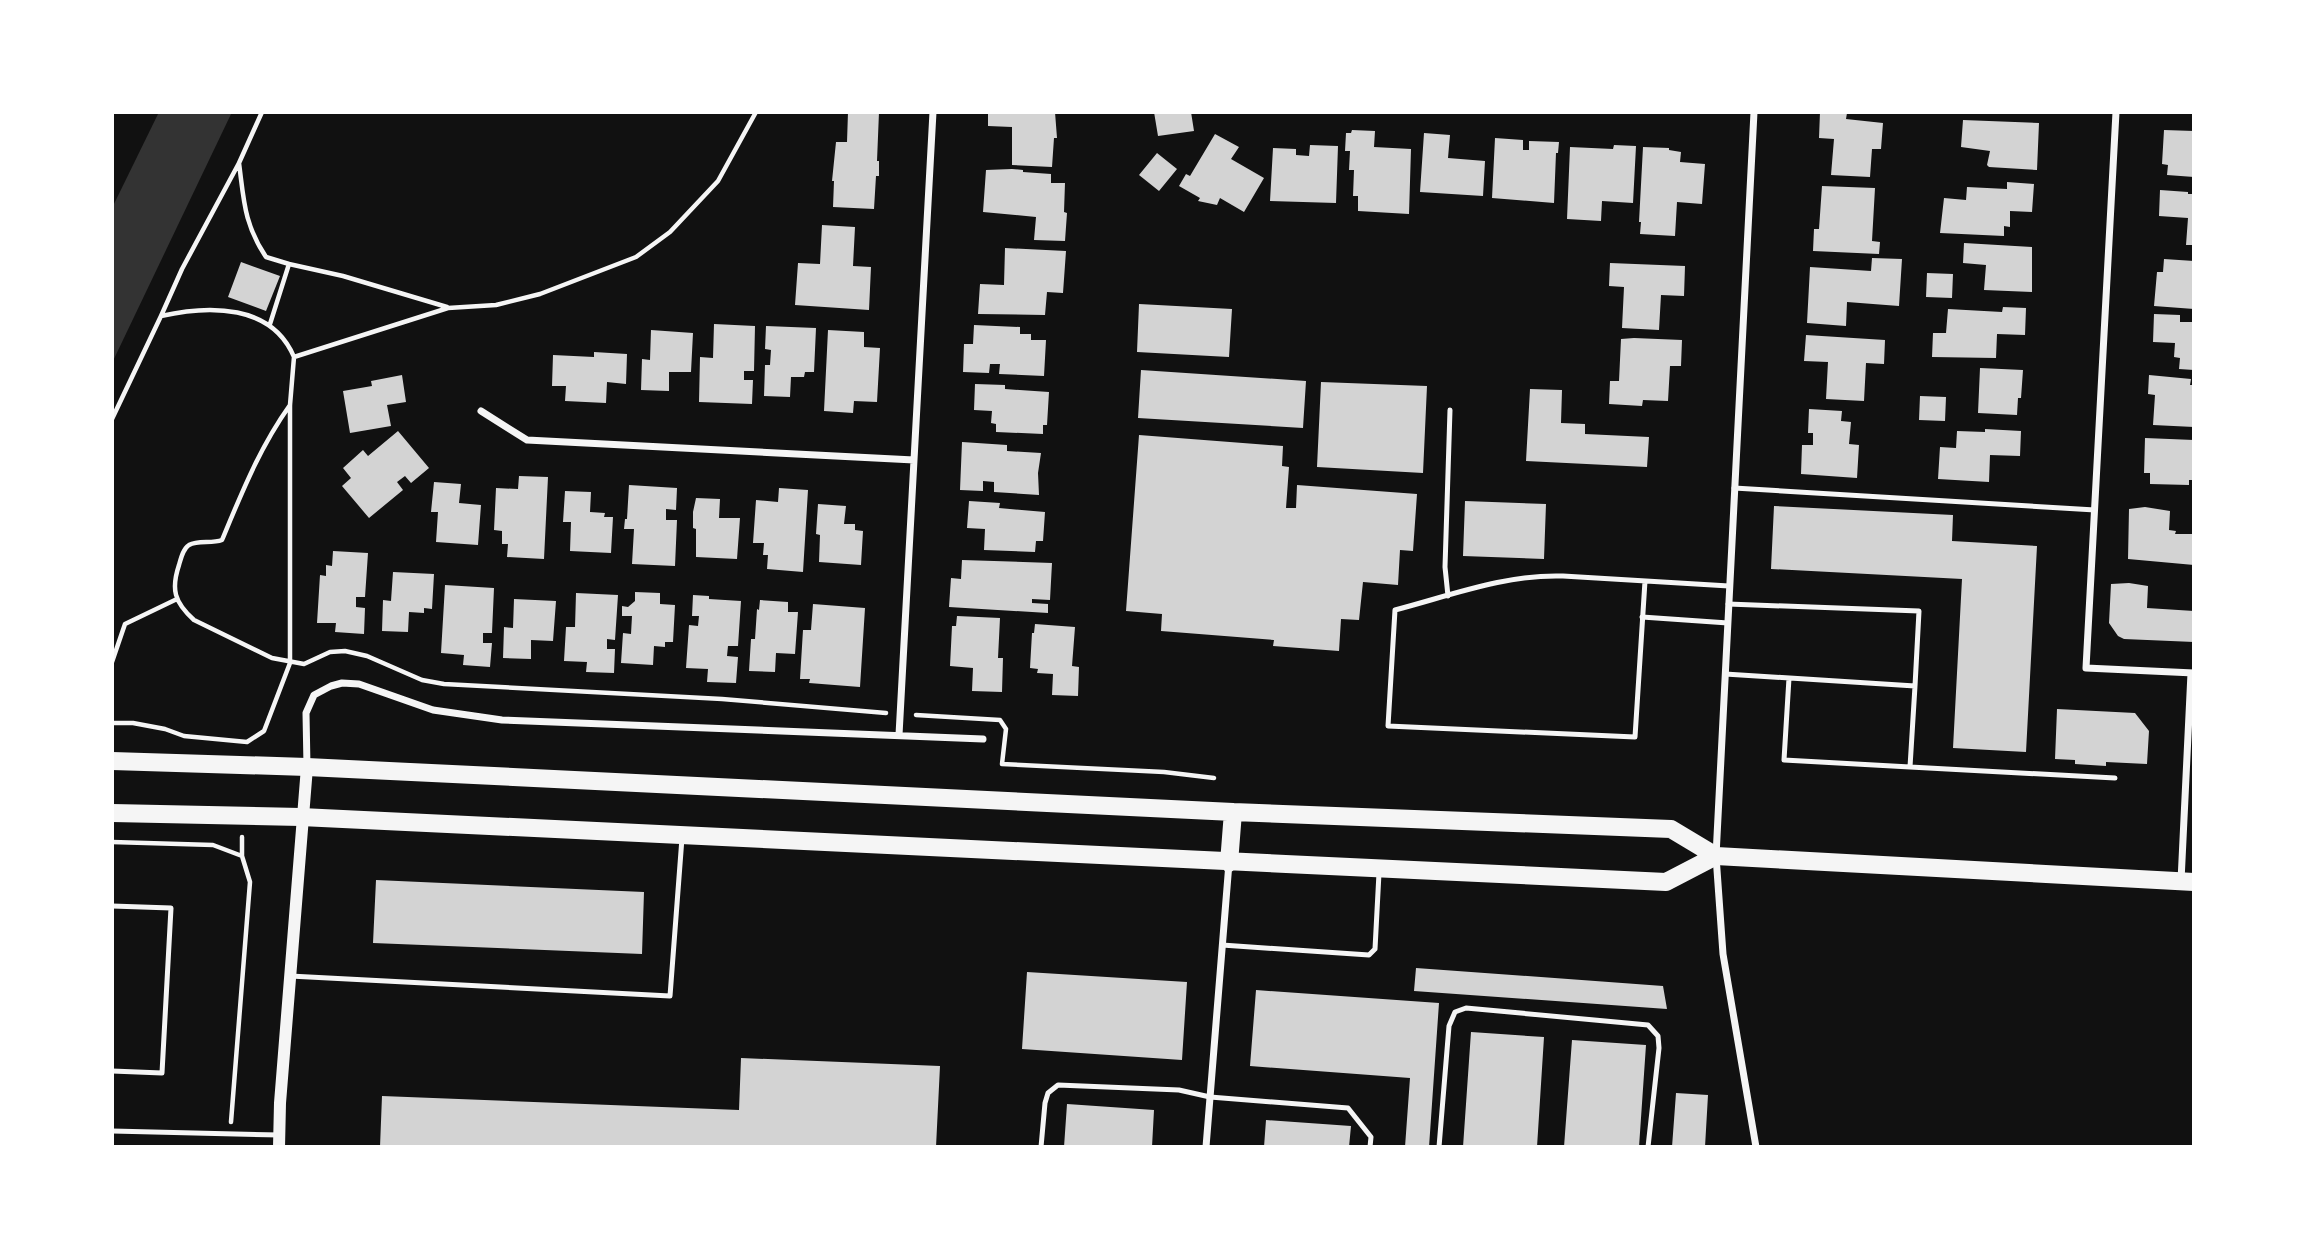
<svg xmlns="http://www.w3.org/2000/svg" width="2306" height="1259" font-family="Poppins,sans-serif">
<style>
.water{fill:#333}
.building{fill:#d3d3d3}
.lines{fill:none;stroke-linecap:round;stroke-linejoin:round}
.path{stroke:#f5f5f5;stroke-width:4.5}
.service{stroke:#f5f5f5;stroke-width:5}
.minor{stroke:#f5f5f5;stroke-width:7}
.tertiary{stroke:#f5f5f5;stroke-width:12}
.primary{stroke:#f5f5f5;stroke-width:18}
</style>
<rect width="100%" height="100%" fill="#111"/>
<path class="water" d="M159,112H232L112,363V208Z"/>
<path class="building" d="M848,112H879L877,161H879V176H876L874,209L833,207L834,181H832L836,142H847Z
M988,112H1055L1057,138H1054L1052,167L1012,165V127L988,126Z
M1154,112H1191L1194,131L1158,136Z
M1820,112L1847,113L1846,119L1883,123L1881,149H1872L1870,177L1831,175L1834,139L1819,138Z
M1963,120L2039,123L2037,170L1989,167L1987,165L1990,151L1961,147Z
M1352,130L1375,131L1374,147L1411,149L1409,214L1358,211V196H1353L1354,170H1349L1350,151H1345L1346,133H1351Z
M2164,130L2194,131V177L2167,175L2168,165L2162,164Z
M1424,133L1450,135L1448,158L1485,161L1483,196L1420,192Z
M1215,134L1239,147L1231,159L1264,178L1244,212L1220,198L1217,205L1198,201L1200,198L1179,186L1186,174L1190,176Z
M1495,138L1523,140V150H1529V141L1559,142L1558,153H1556L1554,203L1492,198Z
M1310,145L1338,146L1336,203L1270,201L1273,148L1296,149V155L1309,156Z
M1614,145L1636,146L1633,203L1602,201L1601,221L1567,219L1570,147L1613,149Z
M1643,147L1669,148V150L1681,152L1680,162L1705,164L1702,204L1677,202L1675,236L1640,234L1641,222H1639Z
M1157,153L1177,169L1159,191L1139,175Z
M1012,169L1023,170V172L1051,174V183H1065L1064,212L1067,213L1065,241L1034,240L1036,217L983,212L986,170Z
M2007,182L2034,184L2032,212L2010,211V227L2004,226V236L1940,233L1944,198L1966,200L1967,187L2007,189Z
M1822,186L1875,188L1872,241L1880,242L1879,254L1813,251L1814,229H1819Z
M2160,190L2188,192V194H2194V245H2186L2188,218L2159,216Z
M822,225L855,227L853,266L871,267L869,310L795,305L798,263L820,264Z
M1964,243L2032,247V292L1984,290L1986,265L1963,263Z
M1005,248L1066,251L1063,293L1047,292L1045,315L978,314L980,284L1004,285Z
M1872,258L1902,259L1899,306L1847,302L1846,326L1807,323L1810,267L1871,271Z
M2164,259L2194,261V309L2154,306L2157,272H2163Z
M241,262L280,276L266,311L228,297Z
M1610,263L1685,266L1684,296L1661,295L1659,330L1622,328L1624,287L1609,286Z
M1927,273L1953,274L1952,298L1926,297Z
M1139,304L1232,309L1229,357L1137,352Z
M2003,307L2026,308L2025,335L1997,334L1996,358L1932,357L1933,333H1946L1948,309L2002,312Z
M2154,314L2180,315V322H2194V370L2179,369L2180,358L2174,357L2175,343L2153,342Z
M714,324L755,326L754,371H744V380H753L752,404L699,402L700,357L713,358Z
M974,325L1020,327V334H1031V340H1046L1044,376L999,374L1000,364H990L989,373L963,372L964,344H973Z
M766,326L816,328L814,372H805L804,377H791L790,397L764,396L765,365H770L771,350L765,349Z
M651,330L693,333L691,372H669V391L641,390L642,359L650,360Z
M828,330L864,332V347L880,348L877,402L854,401L853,413L824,411Z
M1806,335L1885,340L1884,364L1866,363L1864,401L1826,399L1828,362L1804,361Z
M1634,338L1682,340L1681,366H1670L1668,401L1643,400L1642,406L1609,404L1610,381H1619L1621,339Z
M594,352L627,354L626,384L607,382L606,403L565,401L566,386H552L553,355L594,357Z
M1980,368L2023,370L2021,398H2018L2017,415L1978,413Z
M1141,370L1306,381L1303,428L1138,418Z
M402,375L406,402L387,405L391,426L350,433L343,391L372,386L371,381Z
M2149,375L2191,379L2190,385H2194V427L2153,425L2155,395L2148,394Z
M1321,382L1427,386L1423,473L1317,467Z
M975,384L1005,385V389L1049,392L1047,425H1043V434L996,432V424L991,423L992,411L974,410Z
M1530,389L1562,390L1561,423L1585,424V434L1649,437L1647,467L1526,461Z
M1920,396L1946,397L1945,421L1919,420Z
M1809,409L1842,411L1841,421L1851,422L1849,444L1859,445L1857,478L1801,474L1802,445H1813V433H1808Z
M1985,429L2021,431L2020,456L1990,455L1989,482L1938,479L1940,447L1956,448L1957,431L1985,432Z
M398,431L429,468L411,483L405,476L397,482L403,490L369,518L342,486L351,478L343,468L363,450L368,456Z
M1139,435L1283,446L1282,466L1289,467L1286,508H1296L1297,485L1417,494L1413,551L1400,550L1398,585L1363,582L1359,620L1341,619L1339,651L1273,646L1274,640L1161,631L1162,614L1126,611Z
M2145,438L2194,440V474L2193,480H2189V485L2150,484V473H2144Z
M962,442L1007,445V451L1041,453L1038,473L1039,495L994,492V482L983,481V491L960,490Z
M519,476L548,477L544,559L507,557L508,544H502V531L494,530L496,488L518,489Z
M434,482L461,484L459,503L481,505L478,545L436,542L438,512H431Z
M629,485L677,488L676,510L666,509V520H677L675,566L632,564L634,529H624L625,519H627Z
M779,488L808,490L803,572L767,569L768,555H763L764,543H753L756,500L778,502Z
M565,491L591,492L590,512L605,513L604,517H613L611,553L570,551L571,522H563Z
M696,498L720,499L719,518H740L737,559L696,557V529L693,528V512Z
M969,501L1000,503L999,508L1045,512L1043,541H1036L1035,552L984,550L985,529L967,528Z
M1465,501L1546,504L1544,559L1463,556Z
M818,504L846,506L844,524H855V530L863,531L861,565L819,562L820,535L816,534Z
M1774,506L1953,515L1952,541L2037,546L2026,752L1953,748L1962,579L1771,569Z
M2145,507L2170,511L2169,530L2176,531L2175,534H2194V565L2128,559L2129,509Z
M333,551L368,553L365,597H356V607L365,608L364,634L335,632L336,623H317L320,575L326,576V565L332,566Z
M962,560L1052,563L1050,600L1032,599V603L1048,604V613L949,607L951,578L961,579Z
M393,572L434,574L432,609L424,608V613L409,612L408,632L382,631L383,600L391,601Z
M2129,583L2148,586L2147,608L2194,611V642L2124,639L2118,636L2109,623L2111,584Z
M445,585L494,588L492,633H483V643H492L490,667L463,665L464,655L441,653Z
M635,592L660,593V604L675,605L673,642H665V647L654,646L653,665L621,663L623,633L631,634L632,616H622V606L628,607L635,601Z
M576,593L618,595L615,640L607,639V649H615L614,673L586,672L587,662L564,661L566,627H575Z
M693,595L709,596V599L741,601L738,646H728L727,656L738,657L736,683L707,682L708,669L686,668L689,625L698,626L699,616H692Z
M514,599L556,601L553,641L531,640V659L503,658L504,627L513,628Z
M760,600L788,602V612H798L795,654L776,653L775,672L749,671L751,639H755L757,609L759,610Z
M813,604L865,608L860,687L809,683L810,679H800L803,630H811Z
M957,616L1000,618L998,658H1003L1002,692L972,691L973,668L950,666L952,626H956Z
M1035,624L1075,627L1072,666L1079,667L1078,696L1052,695L1053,674L1037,673L1038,669L1030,668L1032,633H1034Z
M2057,709L2135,713L2149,731L2147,764L2106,762V766L2075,764V760L2055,759Z
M376,880L644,892L642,954L373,943Z
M1416,968L1663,986L1667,1009L1414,991Z
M1027,972L1187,982L1182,1060L1022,1049Z
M1256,990L1439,1003L1429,1147H1405L1410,1078L1250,1066Z
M1471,1032L1544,1037L1537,1147H1463Z
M1572,1040L1646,1045L1639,1147H1564Z
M741,1058L940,1066L936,1147H380L382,1096L739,1110Z
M1676,1093L1708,1095L1705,1147H1672Z
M1067,1104L1154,1110L1152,1147H1064Z
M1266,1120L1351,1126L1349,1147H1264Z"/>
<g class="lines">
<path class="path" d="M239,163L262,112
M289,264L343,276L447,307
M161,316L182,269L239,163C244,201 244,224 266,257L289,264L270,324
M290,405C260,447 242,492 222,540C212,544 198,540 189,545C183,549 181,558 179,565C171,589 174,602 194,620L272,658L304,664L330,652L345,651L367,656L422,680L444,684L722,699L886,713
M112,419L161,316C209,305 272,304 294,357
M112,662L125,624L177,599
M916,715L1000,720L1006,729L1002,764L1164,772L1214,778
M112,723H133L165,729L184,736L247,742L264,731L290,663V405L294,357L448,308L496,305L540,294L636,257L670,232L718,181L756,112
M242,837V856
M112,842L213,845L242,856L250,882L231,1122"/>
<path class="service" d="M1734,488L2095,510
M1645,581L1635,737L1388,726L1395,610C1449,596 1506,574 1563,576L1729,586
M1448,596L1445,567L1450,410
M1728,604L1919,611L1915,686
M1642,617L1728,623
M1725,674L1915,686L1910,767L2115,778
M1789,678L1784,760L1910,767
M112,906L171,908L162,1073L112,1071
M1222,945L1369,955L1375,949L1379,873
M290,976L670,996L682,838
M112,1131L280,1135
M1041,1147L1045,1103L1048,1093L1058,1085L1179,1090L1210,1097L1348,1108L1371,1137L1370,1147
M1439,1147L1449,1026L1455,1012L1466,1008L1648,1025L1658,1036L1659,1048L1648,1147"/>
<path class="minor" d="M1754,112L1716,856L1723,954L1756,1147
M2116,112L2086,668L2194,673
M481,411L527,440L914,460
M899,735L933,112
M307,766L306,713L314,695L331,686L342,683L359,684L433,710L502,720L983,739
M2181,881L2191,673
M1206,1147L1229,863"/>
<path class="tertiary" d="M279,1147L280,1103L307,767"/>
<path class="primary" d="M112,761L307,767L1233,812L1671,829L1716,856L2194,882
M112,813L301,817L1666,882L1716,856
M1229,863L1233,812"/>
</g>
<rect width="2306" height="1259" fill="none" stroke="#ffffff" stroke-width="228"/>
</svg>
